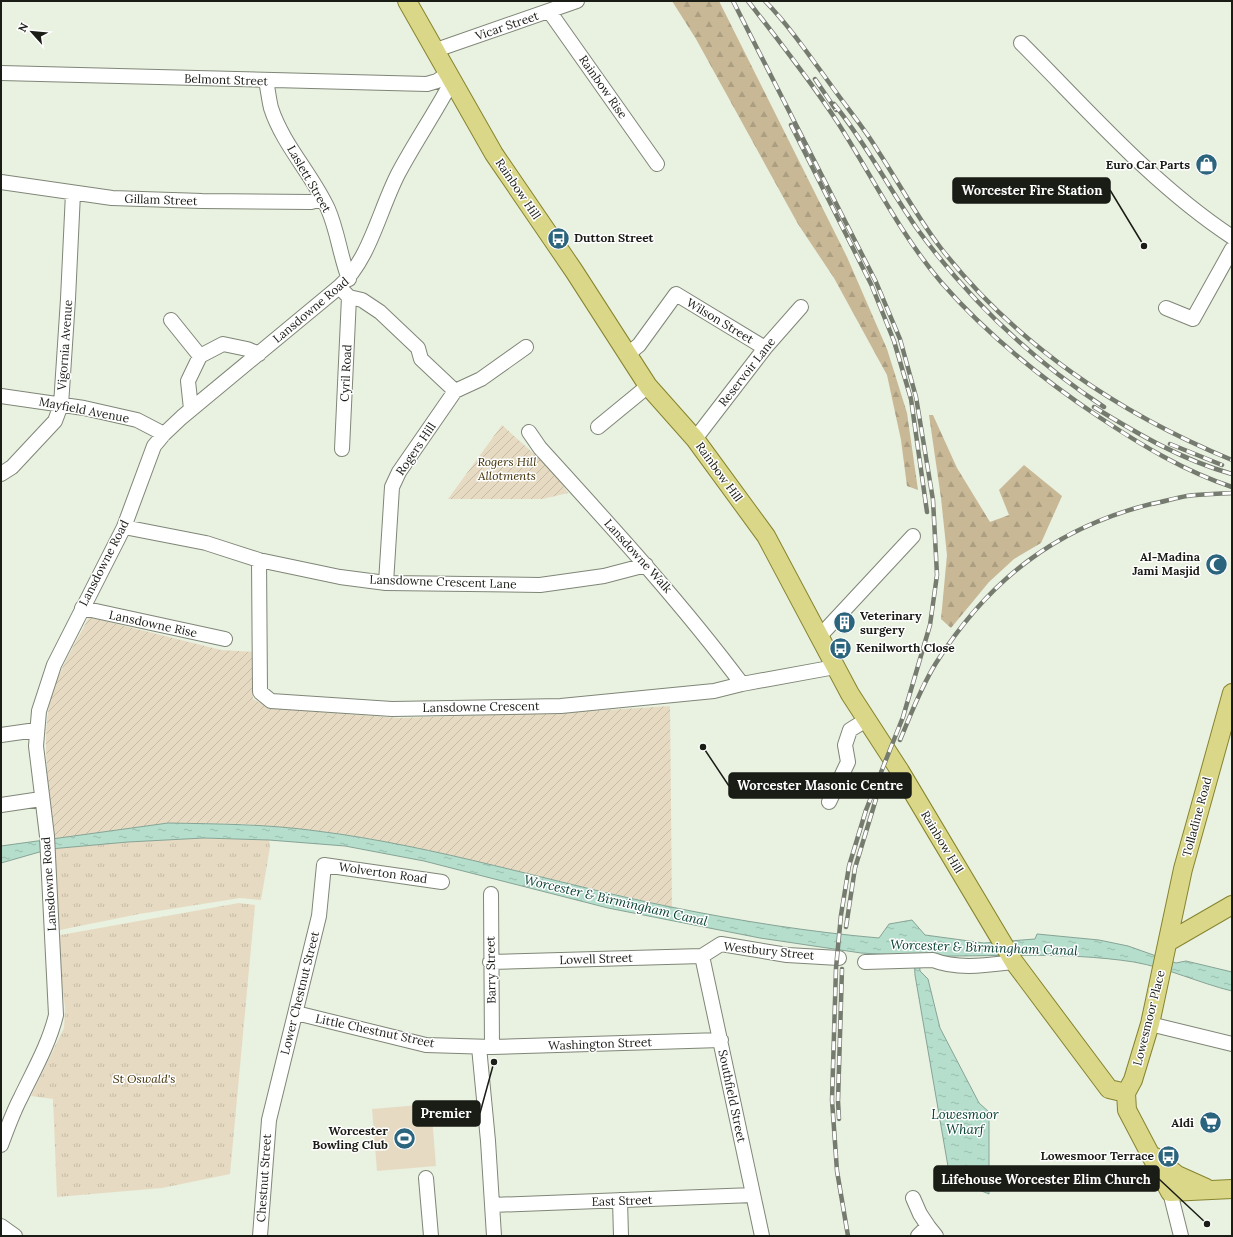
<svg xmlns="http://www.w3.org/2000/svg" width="1233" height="1237" font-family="Lora,serif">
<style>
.grass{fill:#e6dbc2}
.forest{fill:url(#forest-firs)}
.park{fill:url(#park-tufts)}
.garden{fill:url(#garden-furrows)}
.water{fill:url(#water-ripples);stroke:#86a496}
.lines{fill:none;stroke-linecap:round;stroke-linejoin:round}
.minor-casing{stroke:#7f8677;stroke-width:16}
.major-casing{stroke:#87842e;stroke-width:20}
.minor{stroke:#fff;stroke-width:14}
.major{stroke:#dad789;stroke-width:18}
.rail-casing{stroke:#767b70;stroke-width:4.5}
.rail{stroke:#fff;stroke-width:3;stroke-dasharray:9;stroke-linecap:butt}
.labels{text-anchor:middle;stroke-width:3;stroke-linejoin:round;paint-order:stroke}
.street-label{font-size:12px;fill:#1a1c16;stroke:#fff}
.poi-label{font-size:12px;font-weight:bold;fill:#1a1c16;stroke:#fff;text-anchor:end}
.park-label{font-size:12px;font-style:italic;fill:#3e2d00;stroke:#fff}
.water-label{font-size:13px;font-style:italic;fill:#064030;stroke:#fff}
.leader{fill:none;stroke:#1a1c16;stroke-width:1.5}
.callout-dot{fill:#1a1c16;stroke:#fff;stroke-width:1.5}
.callout{fill:#1a1c16;stroke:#1a1c16;stroke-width:1.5}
.callout-label{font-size:13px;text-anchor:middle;font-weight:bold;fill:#fff}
</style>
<defs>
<pattern id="forest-firs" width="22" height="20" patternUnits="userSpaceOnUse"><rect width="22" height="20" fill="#c8b896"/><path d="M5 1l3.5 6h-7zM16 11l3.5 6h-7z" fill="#ab9e81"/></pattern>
<pattern id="park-tufts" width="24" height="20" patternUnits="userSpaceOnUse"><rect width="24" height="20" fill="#e6dbc2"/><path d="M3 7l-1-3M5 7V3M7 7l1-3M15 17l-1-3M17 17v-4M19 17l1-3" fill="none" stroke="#c5bba6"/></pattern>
<pattern id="garden-furrows" width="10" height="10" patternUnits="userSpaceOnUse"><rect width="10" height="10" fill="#e6dbc2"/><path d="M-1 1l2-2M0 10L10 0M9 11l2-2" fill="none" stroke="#c5bba6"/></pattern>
<pattern id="water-ripples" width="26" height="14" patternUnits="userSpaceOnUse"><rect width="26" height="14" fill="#b5decd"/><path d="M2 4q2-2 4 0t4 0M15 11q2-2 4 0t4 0" fill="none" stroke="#9bbeaf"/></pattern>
</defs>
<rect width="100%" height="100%" fill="#e9f1e0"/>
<path class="grass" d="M431,1104L436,1166L377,1171L372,1109Z"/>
<path class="forest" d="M672,1H719L847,257L887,349L907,413L918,490L907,486L901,440L887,375L834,278L798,224L696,39Z
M929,415H933L957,468L990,522L1009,515L999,490L1024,465L1062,496L1041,543L1014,559L989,582L951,628L941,619L947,555L941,498Z"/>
<path class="park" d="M204,838L269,840L270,847L261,900L240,898L139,914L55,931L50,849L128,842Z
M239,903L255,905L230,1174L162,1188L57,1197L53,1099L31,1096L64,1028L65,1007L55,936Z"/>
<path class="garden" d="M502,425L553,471L568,493L543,499H448Z
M89,617L221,650L255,652L253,699L271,708L399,718L575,712L670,706L672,907L373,839L316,831L246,824L168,823L54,839C50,790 37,730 56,682C65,660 78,638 89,617Z"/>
<path class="water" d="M168,823C218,824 267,824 317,831C437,846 553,883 671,907C740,921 810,932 879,938L889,924L912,920L925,935L984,943L1035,939L1037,934L1099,940L1128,946L1176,963L1186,961L1232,972V991C1199,983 1168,968 1134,962C1062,951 991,957 919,956L920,971L928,979L940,1028L979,1103L989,1112V1194L950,1178L915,975L914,956L861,953L760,938L608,908L424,861L345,846L269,840L204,838L128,842L50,849L1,863V846Z"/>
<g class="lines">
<defs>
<path id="minor" d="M549,11L657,164
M1021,43C1088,110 1153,185 1232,237
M436,50L577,1
M1,73L427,84L437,81L447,74
M266,81C268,90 269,100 271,108C283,145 312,174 328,209C338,232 340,256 349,279
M1,182L112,198L202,201L311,202L322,199
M339,287L349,297L362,300L380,312L418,348L421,359L455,391
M1166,308L1193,319L1232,249
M171,320L200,356
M628,354L639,345L676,294L765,348
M1,396L84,408L137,420L164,434
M191,409L188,381L200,356L223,344L247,349L259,354
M598,427L648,386
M529,432L540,448C610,525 680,601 742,684
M695,439L765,348L801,307
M342,449L349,297
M1,474L12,467L55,421L61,405L68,299L73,193
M124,527L206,543L259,560L340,577L386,583L540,585L604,576L646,565
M259,560L260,692L271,701L392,709L561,706L714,691L742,684L835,667
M386,583L392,487L399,472L455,391L481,379L526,347
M82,608L225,639
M819,637L913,536
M1,735L36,730
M829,802L848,762L845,745L850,730L866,720
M1,805L41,799
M491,894L492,1047
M702,956L762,1236
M702,956L721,944L787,955L839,958
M490,962L702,956
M865,962L933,960C958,970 988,965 1014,962
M296,1013L426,1045L492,1047L721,1040
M1150,1024L1232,1044
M479,1047L488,1141L494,1236
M1,1145C7,1129 13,1112 21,1097C34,1070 49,1044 56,1015L47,836L36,746L39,711L54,665L124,527L154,446L164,434L182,417L339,287C370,259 379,211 398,174C415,142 435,113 452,81
M426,1178L431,1236
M1170,1192L1181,1236
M913,1198L920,1214L928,1226
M620,1200L621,1236
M492,1205L753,1195
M1,1226L15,1236
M260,1236L269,1120L319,916L324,865L442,882
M918,1236L928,1226L936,1236"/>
<path id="major" d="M407,1L494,154L574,271L648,386L695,439L766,536L850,694L900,771L1014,962L1109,1089L1126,1093
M1232,693L1183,869L1150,1024L1133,1080L1126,1093L1127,1110L1170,1192L1232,1189
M1168,942L1232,905
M1155,1157L1177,1175L1206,1188"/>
</defs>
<use href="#minor" class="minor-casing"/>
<use href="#major" class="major-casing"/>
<use href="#minor" class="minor"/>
<use href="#major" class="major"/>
<defs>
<path id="rail" d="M733,1L876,282L900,339L916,397L933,500L937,575L930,625L903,717L866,810L849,866L841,915L836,968L832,1100L837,1171L848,1236
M748,1C779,41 810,80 838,123C872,176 900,234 941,282C987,335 1041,378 1099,417C1141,445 1184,471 1232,487
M765,1C791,28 811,58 833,88C848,109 865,129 878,151C899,183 917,217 940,247C1015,344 1120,414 1232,460
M815,79L836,110
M834,104C866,143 889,189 918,230C970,301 1031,359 1104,407
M791,125L871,284L894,341L911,399L927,512
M1094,407C1138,434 1182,460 1232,474
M1170,444L1222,465
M900,740C911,714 921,687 936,663C989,580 1055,528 1151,504C1163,502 1175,498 1187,496C1202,494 1217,494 1232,493
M846,927L855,868L876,799
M839,1119L838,1101L842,969"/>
</defs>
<use href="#rail" class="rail-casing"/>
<use href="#rail" class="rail"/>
</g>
<defs>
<symbol id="shop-disc" viewBox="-11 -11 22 22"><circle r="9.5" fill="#2b647d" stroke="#fff"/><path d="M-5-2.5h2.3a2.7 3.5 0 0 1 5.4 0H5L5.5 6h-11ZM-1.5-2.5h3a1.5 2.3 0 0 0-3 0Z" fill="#fff"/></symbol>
<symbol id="bus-disc" viewBox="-11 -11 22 22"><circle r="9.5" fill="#2b647d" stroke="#fff"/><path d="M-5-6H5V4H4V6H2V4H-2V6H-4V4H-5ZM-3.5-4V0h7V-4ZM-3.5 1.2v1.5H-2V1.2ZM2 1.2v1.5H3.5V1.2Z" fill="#fff"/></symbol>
<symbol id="mosque-disc" viewBox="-11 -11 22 22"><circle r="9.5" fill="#2b647d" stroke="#fff"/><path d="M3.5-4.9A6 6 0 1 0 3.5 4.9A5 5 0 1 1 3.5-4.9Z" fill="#fff"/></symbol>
<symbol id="building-disc" viewBox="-11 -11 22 22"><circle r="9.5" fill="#2b647d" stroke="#fff"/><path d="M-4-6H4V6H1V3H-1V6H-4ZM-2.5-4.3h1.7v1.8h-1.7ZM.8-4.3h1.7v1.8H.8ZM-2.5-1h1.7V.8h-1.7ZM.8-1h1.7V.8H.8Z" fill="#fff"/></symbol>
<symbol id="supermarket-disc" viewBox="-11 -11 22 22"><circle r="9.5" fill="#2b647d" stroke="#fff"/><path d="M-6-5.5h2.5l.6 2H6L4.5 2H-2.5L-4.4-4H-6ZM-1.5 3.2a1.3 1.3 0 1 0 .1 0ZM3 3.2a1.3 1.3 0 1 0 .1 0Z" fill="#fff"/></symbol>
<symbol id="stadium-disc" viewBox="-11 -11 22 22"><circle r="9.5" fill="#2b647d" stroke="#fff"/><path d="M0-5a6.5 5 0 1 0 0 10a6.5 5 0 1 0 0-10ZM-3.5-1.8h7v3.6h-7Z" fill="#fff"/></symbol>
</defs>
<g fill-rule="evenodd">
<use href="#shop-disc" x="1194" y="152" width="25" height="25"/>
<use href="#bus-disc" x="546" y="226" width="25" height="25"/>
<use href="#mosque-disc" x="1204" y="552" width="25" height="25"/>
<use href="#building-disc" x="832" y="610" width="25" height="25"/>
<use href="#bus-disc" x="828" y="636" width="25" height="25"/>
<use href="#supermarket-disc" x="1198" y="1110" width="25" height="25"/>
<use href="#stadium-disc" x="392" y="1126" width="25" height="25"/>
<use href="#bus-disc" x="1156" y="1144" width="25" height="25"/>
</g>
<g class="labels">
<g class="street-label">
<text transform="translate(507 26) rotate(-19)" y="4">Vicar Street</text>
<text transform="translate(226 80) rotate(2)" y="4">Belmont Street</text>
<text transform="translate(603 87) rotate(55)" y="4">Rainbow Rise</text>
<text transform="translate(309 179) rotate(60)" y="4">Laslett Street</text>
<text transform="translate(518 189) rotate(56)" y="4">Rainbow Hill</text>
<text transform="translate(161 200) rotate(2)" y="4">Gillam Street</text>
<text transform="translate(311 310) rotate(-40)" y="4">Lansdowne Road</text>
<text transform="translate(720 321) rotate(31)" y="4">Wilson Street</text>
<text transform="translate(65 345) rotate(-86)" y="4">Vigornia Avenue</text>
<text transform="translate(747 372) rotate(-52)" y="4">Reservoir Lane</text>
<text transform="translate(346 373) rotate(-87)" y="4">Cyril Road</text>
<text transform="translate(84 410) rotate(11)" y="4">Mayfield Avenue</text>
<text transform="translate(416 449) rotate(-56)" y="4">Rogers Hill</text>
<text transform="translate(719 472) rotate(54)" y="4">Rainbow Hill</text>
<text transform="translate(638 556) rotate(48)" y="4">Lansdowne Walk</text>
<text transform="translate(104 563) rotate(-63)" y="4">Lansdowne Road</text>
<text transform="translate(443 582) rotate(2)" y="4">Lansdowne Crescent Lane</text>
<text transform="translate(153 624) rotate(12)" y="4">Lansdowne Rise</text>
<text transform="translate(481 707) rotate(-1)" y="4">Lansdowne Crescent</text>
<text transform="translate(1197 817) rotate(-75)" y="4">Tolladine Road</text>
<text transform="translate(942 842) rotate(59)" y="4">Rainbow Hill</text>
<text transform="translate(383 873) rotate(8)" y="4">Wolverton Road</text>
<text transform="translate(49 884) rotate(-94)" y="4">Lansdowne Road</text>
<text transform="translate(769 951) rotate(6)" y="4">Westbury Street</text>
<text transform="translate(596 959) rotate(-2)" y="4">Lowell Street</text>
<text transform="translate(491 970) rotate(-91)" y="4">Barry Street</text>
<text transform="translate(300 993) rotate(-76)" y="4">Lower Chestnut Street</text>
<text transform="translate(1149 1018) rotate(-76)" y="4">Lowesmoor Place</text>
<text transform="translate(375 1031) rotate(12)" y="4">Little Chestnut Street</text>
<text transform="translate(600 1044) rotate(-2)" y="4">Washington Street</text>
<text transform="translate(732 1096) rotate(78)" y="4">Southfield Street</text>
<text transform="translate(264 1178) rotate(-86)" y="4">Chestnut Street</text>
<text transform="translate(622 1201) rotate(-2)" y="4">East Street</text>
</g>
<g class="poi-label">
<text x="1190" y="169">Euro Car Parts</text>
<text x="574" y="242" text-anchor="start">Dutton Street</text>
<text x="1200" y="561">Al-Madina<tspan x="1200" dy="14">Jami Masjid</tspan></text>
<text x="860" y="620" text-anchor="start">Veterinary<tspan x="860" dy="14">surgery</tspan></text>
<text x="856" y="652" text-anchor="start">Kenilworth Close</text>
<text x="1194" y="1127">Aldi</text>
<text x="388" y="1135">Worcester<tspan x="388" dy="14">Bowling Club</tspan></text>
<text x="1154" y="1160">Lowesmoor Terrace</text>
</g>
<g class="park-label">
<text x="507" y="466">Rogers Hill<tspan x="507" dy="14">Allotments</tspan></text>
<text x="144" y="1083">St Oswald's</text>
</g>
<g class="water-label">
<text transform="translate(616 900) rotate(13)" y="5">Worcester &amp; Birmingham Canal</text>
<text transform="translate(984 947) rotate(2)" y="5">Worcester &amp; Birmingham Canal</text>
<text x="965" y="1119">Lowesmoor<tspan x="965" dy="15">Wharf</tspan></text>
</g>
</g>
<path class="leader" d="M1144 246L1110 190M703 747L729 786M494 1062L480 1113M1207 1224L1159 1179"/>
<g class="callout-dot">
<circle cx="1144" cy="246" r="4"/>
<circle cx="703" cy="747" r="4"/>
<circle cx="494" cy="1062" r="4"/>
<circle cx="1207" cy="1224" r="4"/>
</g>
<g class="callout">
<rect x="953" y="178" width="157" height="25" rx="4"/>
<rect x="729" y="773" width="182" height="25" rx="4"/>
<rect x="413" y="1101" width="67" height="25" rx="4"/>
<rect x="934" y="1166" width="225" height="25" rx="4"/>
</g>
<g class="callout-label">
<text x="1032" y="195">Worcester Fire Station</text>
<text x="820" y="790">Worcester Masonic Centre</text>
<text x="446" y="1118">Premier</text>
<text x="1046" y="1184">Lifehouse Worcester Elim Church</text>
</g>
<rect width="1233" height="1237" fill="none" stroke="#1a1c16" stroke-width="4"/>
<g transform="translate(32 32) rotate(297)" stroke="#ffffff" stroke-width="3" paint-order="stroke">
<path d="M0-3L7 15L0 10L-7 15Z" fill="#1a1c16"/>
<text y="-6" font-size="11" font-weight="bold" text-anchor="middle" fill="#1a1c16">N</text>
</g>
</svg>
